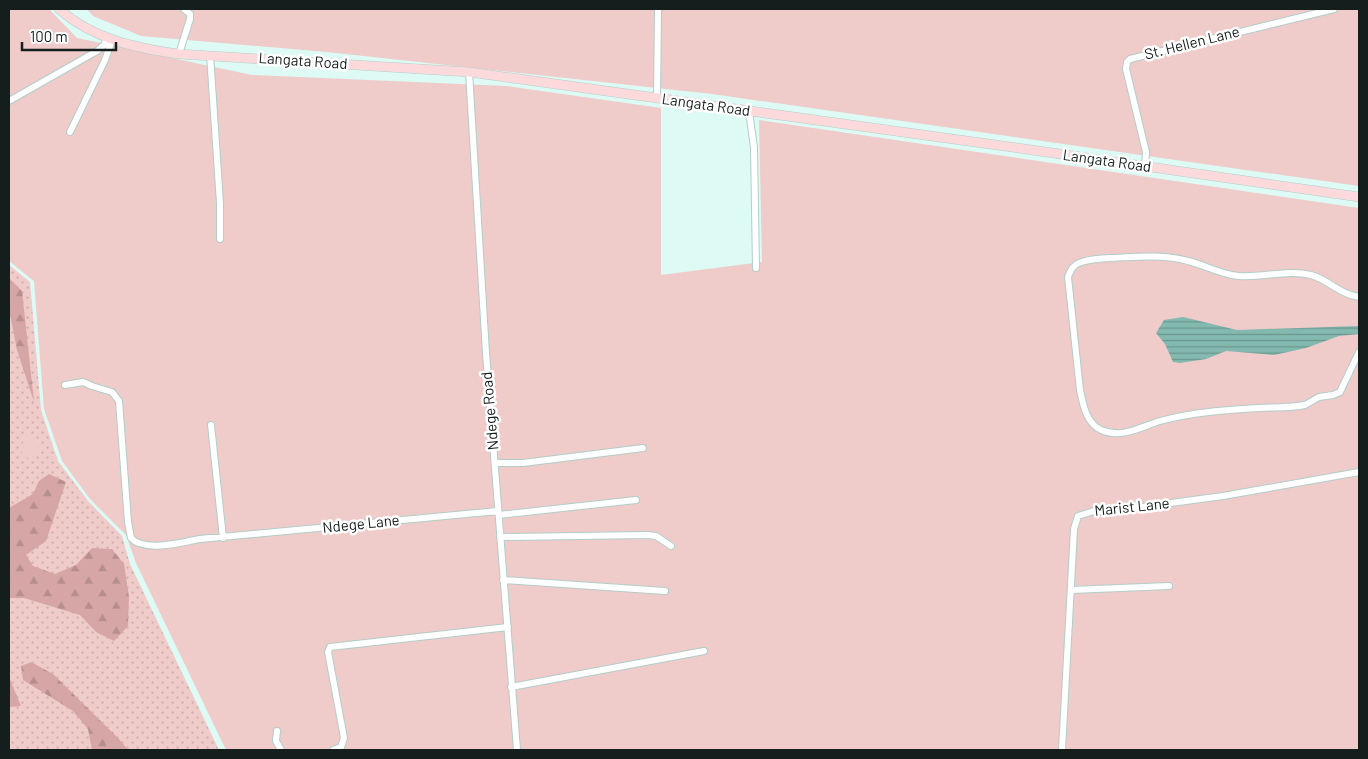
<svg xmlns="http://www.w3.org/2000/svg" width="1368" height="759" font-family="Barlow,sans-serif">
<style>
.grass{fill:url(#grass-dots)}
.forest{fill:url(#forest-firs)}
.garden{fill:#efcbca}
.water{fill:url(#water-rules)}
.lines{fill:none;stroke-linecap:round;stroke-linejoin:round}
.street-casing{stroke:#b2cec9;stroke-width:8}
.secondary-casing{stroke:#b2cec9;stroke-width:10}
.street{stroke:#fff;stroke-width:6}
.secondary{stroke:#fcdadc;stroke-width:9}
.labels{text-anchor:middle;stroke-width:5;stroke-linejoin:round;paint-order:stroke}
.street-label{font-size:15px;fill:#141e1c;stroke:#fff}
</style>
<defs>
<pattern id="grass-dots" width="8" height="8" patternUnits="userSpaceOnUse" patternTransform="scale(1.25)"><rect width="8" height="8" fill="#efcbca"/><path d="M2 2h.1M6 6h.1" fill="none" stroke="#ccaead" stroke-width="1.8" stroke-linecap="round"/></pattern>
<pattern id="forest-firs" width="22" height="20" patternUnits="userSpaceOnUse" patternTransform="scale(1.25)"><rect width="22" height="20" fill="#d6a6a6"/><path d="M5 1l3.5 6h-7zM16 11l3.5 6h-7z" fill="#b78e8e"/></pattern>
<pattern id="water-rules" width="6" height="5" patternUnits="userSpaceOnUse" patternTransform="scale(1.25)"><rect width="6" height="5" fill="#84b9b0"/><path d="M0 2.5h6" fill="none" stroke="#6b968e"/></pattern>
</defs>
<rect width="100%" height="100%" fill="#ddfaf5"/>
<path class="grass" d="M9,265L30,282L41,410L58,461L88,501L122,536L130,564L219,750H9Z"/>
<path class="forest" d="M9,278L22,291L34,402L17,350L11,319L9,314Z
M49,474L66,482L46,541L26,555L33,566L55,574L76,565L92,548L112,549L124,564L129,597L128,626L114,641L96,632L80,615L24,598H9V508L33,494L39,481Z
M31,662L53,674L119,739L128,750H92L88,729L73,711L23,680L21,666Z
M9,677L21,706L9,707Z"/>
<path class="garden" d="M9,9H49L77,38L252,75L506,86L661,108V275L762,262L759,120L1359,208V750H226L136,563L126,535L90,499L62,461L44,409L34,281L9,261Z
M87,9H1359V186L712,94L327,52L141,36L93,16Z
M28,435L35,436L39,441L38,453L31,459L23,456C20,448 22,441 28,435Z"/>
<path class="water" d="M1183,317L1237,330L1359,326V334L1339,336L1306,348L1274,355L1226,351L1206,359L1180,363L1173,362L1165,344L1156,333L1164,320Z"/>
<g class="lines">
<defs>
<path id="street" d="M179,54L190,19V14L184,9
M210,55L220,203V239
M469,72L486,353L517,750
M657,98L658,9
M9,101L97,51L104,45L107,38
M749,111L754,148L756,268
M70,132L105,60L112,40
M1145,166L1146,152L1126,69L1127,62L1130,59L1334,9
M1359,297C1339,294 1329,280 1311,275C1288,269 1263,278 1239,276C1222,275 1205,265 1188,261C1162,254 1136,257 1109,258C1100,259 1088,259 1079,263C1073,265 1070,271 1068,277L1080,390C1083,404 1086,423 1101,430C1122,439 1140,427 1160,421C1192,412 1226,410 1259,408C1274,407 1291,408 1305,405L1319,397L1333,395L1340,392L1359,352
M65,385L83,382L92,386L112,392L119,401L128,522L131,538C145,553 182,542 200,539L498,511
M211,425L223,538
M495,463H523L643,448
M499,515L636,500
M500,537L647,535L656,536L671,546
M503,580L665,591
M1071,590L1169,586
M511,687L704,651
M277,731L276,741L281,750
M333,750L341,747L344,738L328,652L330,647L508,627
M1062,750L1074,529L1078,516L1094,511L1134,508L1223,496L1359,472"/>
<path id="secondary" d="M59,9C93,39 135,48 179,54L469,72L1032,150L1359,197"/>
</defs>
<use href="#street" class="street-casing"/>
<use href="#secondary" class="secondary-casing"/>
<use href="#street" class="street"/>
<use href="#secondary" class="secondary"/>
</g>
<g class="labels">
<g class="street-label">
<text transform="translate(1192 43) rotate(-14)" y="5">St. Hellen Lane</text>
<text transform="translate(303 61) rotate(4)" y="5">Langata Road</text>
<text transform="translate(706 105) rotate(8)" y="5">Langata Road</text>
<text transform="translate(1107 161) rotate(8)" y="5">Langata Road</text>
<text transform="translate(490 411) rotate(-95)" y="5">Ndege Road</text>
<text transform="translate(1132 507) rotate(-6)" y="5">Marist Lane</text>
<text transform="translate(361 524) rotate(-6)" y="5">Ndege Lane</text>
</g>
</g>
<rect width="1368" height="759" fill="none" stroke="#141e1c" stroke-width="20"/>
<path d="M22 42v8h94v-8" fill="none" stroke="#141e1c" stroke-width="2.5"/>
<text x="30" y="42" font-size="15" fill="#141e1c" stroke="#ffffff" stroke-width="4" paint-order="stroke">100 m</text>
</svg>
